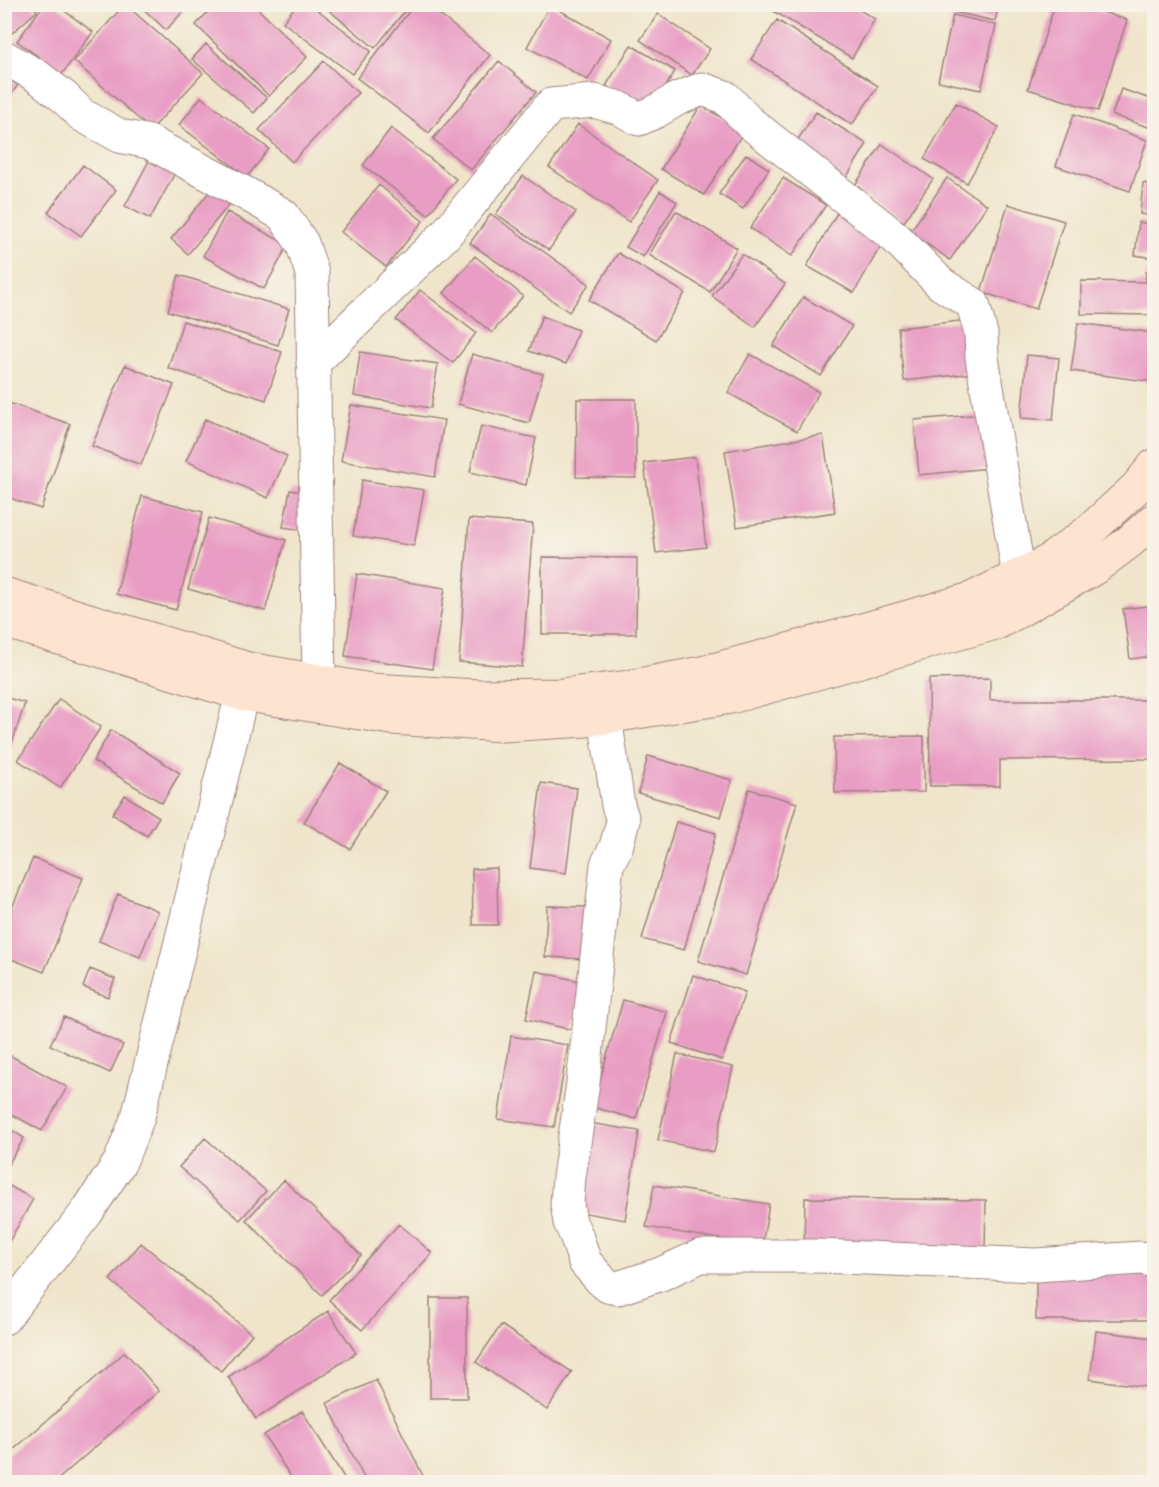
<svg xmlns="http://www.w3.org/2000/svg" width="1159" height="1487" font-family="Mali,sans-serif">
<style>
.building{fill:#e99dc4}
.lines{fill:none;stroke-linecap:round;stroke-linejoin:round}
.street-casing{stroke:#9d827b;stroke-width:35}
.secondary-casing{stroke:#9d827b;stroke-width:35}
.street{stroke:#fff;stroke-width:33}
.secondary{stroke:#fde4d1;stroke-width:33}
</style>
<rect width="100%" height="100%" fill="#f7f3e8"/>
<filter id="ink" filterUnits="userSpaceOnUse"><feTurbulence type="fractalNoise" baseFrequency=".0167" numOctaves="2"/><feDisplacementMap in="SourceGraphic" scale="12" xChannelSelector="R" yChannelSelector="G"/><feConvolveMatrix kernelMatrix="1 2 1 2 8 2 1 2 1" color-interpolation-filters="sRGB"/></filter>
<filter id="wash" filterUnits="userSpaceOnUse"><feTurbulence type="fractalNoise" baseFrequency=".008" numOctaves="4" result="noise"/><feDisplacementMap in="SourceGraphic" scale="24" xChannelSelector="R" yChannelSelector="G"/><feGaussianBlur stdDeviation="1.35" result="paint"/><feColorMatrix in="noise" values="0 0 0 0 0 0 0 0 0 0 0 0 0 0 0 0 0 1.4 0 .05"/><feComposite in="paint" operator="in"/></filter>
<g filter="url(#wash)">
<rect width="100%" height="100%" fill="#f0e5cb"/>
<g id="blocks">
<path class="building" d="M4,4H32L37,11L4,40Z
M44,4H55L93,32L62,74L17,41Z
M125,4L203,73L151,130L74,61Z
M138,4H190L166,30Z
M215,4H253L307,57L269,96L196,25Z
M297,4H310L371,51L352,74L283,22Z
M327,4H405L408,7L375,48L325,7Z
M415,4H426L490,55L429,133L357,78Z
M950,4H999L995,21L948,11Z
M1055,4H1078L1127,20L1098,111L1028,89Z
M550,5L611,39L588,80L527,47Z
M763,5H851L875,19L852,58Z
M658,14L710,49L692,75L640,40Z
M953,15L996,25L981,90L938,81Z
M777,20L878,86L852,125L751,59Z
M206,44L267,98L254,113L192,59Z
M631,45L675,71L651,112L606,86Z
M324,61L358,93L292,162L259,130Z
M499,61L536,92L471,170L433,139Z
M4,76L18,85L4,104Z
M1121,89L1154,100V129L1112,115Z
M201,97L269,149L247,177L179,125Z
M956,103L999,127L967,183L924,159Z
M701,105L744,131L704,195L661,169Z
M816,112L867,144L843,183L791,150Z
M1074,114L1147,140L1130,191L1056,166Z
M578,124L658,180L629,222L549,167Z
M391,128L456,179L428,215L363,165Z
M882,144L933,179L904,222L853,188Z
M746,154L769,169L743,209L719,194Z
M151,157L176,171L150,219L125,206Z
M83,165L116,190L81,236L48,212Z
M523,176L576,212L549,250L496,214Z
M783,178L826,205L792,256L750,228Z
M947,178L987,205L950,260L910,232Z
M1143,183L1154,185V216L1140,214Z
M215,185L233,200L188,254L171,239Z
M379,185L423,221L386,267L341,232Z
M660,191L677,202L643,257L626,247Z
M1008,204L1064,221L1036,309L981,292Z
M676,211L737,248L710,292L649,255Z
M227,212L288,245L264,289L203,256Z
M837,213L884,240L854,293L807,266Z
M491,214L589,284L569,312L470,243Z
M1139,222L1154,225V258L1135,255Z
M618,253L685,293L656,340L589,300Z
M742,254L785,284L755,327L712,296Z
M475,256L523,296L492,333L444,293Z
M1146,272H1154V315L1081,314V281L1146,282Z
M179,275L289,309L278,345L168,311Z
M420,290L476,333L453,363L396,320Z
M803,297L852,326L821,376L773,346Z
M542,316L578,330L566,364L529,351Z
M968,320L974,373L904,381L898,328Z
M183,321L282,352L266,400L168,368Z
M1078,323L1154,333V382L1071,371Z
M360,352L438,364L431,408L354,396Z
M472,354L543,374L529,423L458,404Z
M750,354L819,392L797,431L728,393Z
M1027,355L1059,358L1053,420L1021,418Z
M125,365L174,385L141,465L92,446Z
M577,399H636V478L576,477Z
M6,402L70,424L41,509L4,496V406Z
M351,405L444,420L435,477L341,461Z
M984,414L989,468L919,475L914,420Z
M205,419L287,456L268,498L186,461Z
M481,426L536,438L526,485L470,472Z
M823,435L835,512L737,527L725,451Z
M695,457L706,547L656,553L644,463Z
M362,480L424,490L414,546L353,536Z
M290,490L310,493L304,530L283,527Z
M142,496L203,512L176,610L116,594Z
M209,518L286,540L265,611L188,589Z
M469,519L533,524L522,667L459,662Z
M542,557L637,558L636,634H542Z
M357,574L445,588L432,669L345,656Z
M1154,605V656L1130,659L1123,609Z
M990,678V700H1154V759L1000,760V786H930L929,679Z
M4,697L25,703L5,765H4Z
M59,699L101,727L60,788L18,760Z
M111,730L180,773L162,803L93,761Z
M924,736V792L835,793L834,737Z
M648,756L732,780L721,817L638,793Z
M340,763L386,791L350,849L304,822Z
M541,783L577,788L566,873L530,868Z
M749,789L797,803L746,975L698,961Z
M125,795L159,817L147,836L112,814Z
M676,822L716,833L684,950L642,939Z
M33,858L83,878L44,972L4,956V927Z
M497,868L498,925H473L472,869Z
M118,894L158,911L140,957L99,941Z
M547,906L586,907L584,959L545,957Z
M90,969L115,979L108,997L83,987Z
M536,971L584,982L573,1030L526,1019Z
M693,975L745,992L722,1060L671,1043Z
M623,1000L667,1012L636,1119L592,1107Z
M64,1017L123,1045L110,1073L50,1045Z
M511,1036L568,1045L554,1127L498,1119Z
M4,1052L67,1087L42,1131L4,1110Z
M677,1054L733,1067L714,1152L658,1140Z
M589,1123L639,1131L625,1220L574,1211Z
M5,1126L24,1138L5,1170Z
M205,1138L266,1191L240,1220L179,1167Z
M284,1180L361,1255L322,1295L246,1220Z
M4,1183L33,1199L6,1247L4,1246Z
M654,1185L769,1204L762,1246L646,1227Z
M805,1198L986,1200L985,1249L804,1246Z
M399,1224L432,1253L362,1330L329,1300Z
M141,1243L252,1334L221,1371L110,1280Z
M1036,1275H1154V1320H1036Z
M430,1298H467V1398H430Z
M328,1311L356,1353L256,1419L228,1377Z
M501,1325L572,1372L547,1410L476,1362Z
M1096,1331L1154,1338L1147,1387L1090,1379Z
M125,1352L159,1391L55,1482H4V1458Z
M376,1380L426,1482H366L327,1403Z
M302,1411L347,1482H294L264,1435Z"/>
</g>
</g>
<g filter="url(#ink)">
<use href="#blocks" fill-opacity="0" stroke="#9d827b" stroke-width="1.5"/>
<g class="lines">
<defs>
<path id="street" d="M4,57L37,76L64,97L82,115L120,136L149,142L250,196L283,215L302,243L312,273L319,681
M313,363L445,235L551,105L594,101L619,108L639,119L655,112L677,99L702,89L725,97L749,122L895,237L941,284L973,304L981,334L982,358L1019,576
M605,717L618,805L623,821L616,847L607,865L583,1083L569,1177L567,1204L570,1222L576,1235L585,1262L601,1280L608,1286L618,1288L661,1274L700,1256H818L1036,1265L1141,1258L1154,1261
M4,1318L87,1212L120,1162L138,1117L242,694"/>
<path id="secondary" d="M4,594L248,669L371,690L478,696L562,695L623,688L702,673L859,631L971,599L1047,562L1088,532L1137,487L1154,466
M4,621L242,694L391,718L502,725L587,720L731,697L999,622L1093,569L1129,542L1154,520"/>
</defs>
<use href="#street" class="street-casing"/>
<use href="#secondary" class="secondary-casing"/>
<use href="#street" class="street"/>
<use href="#secondary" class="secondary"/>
</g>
</g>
<rect width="1159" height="1487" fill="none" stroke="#f7f3e8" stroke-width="24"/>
</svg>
